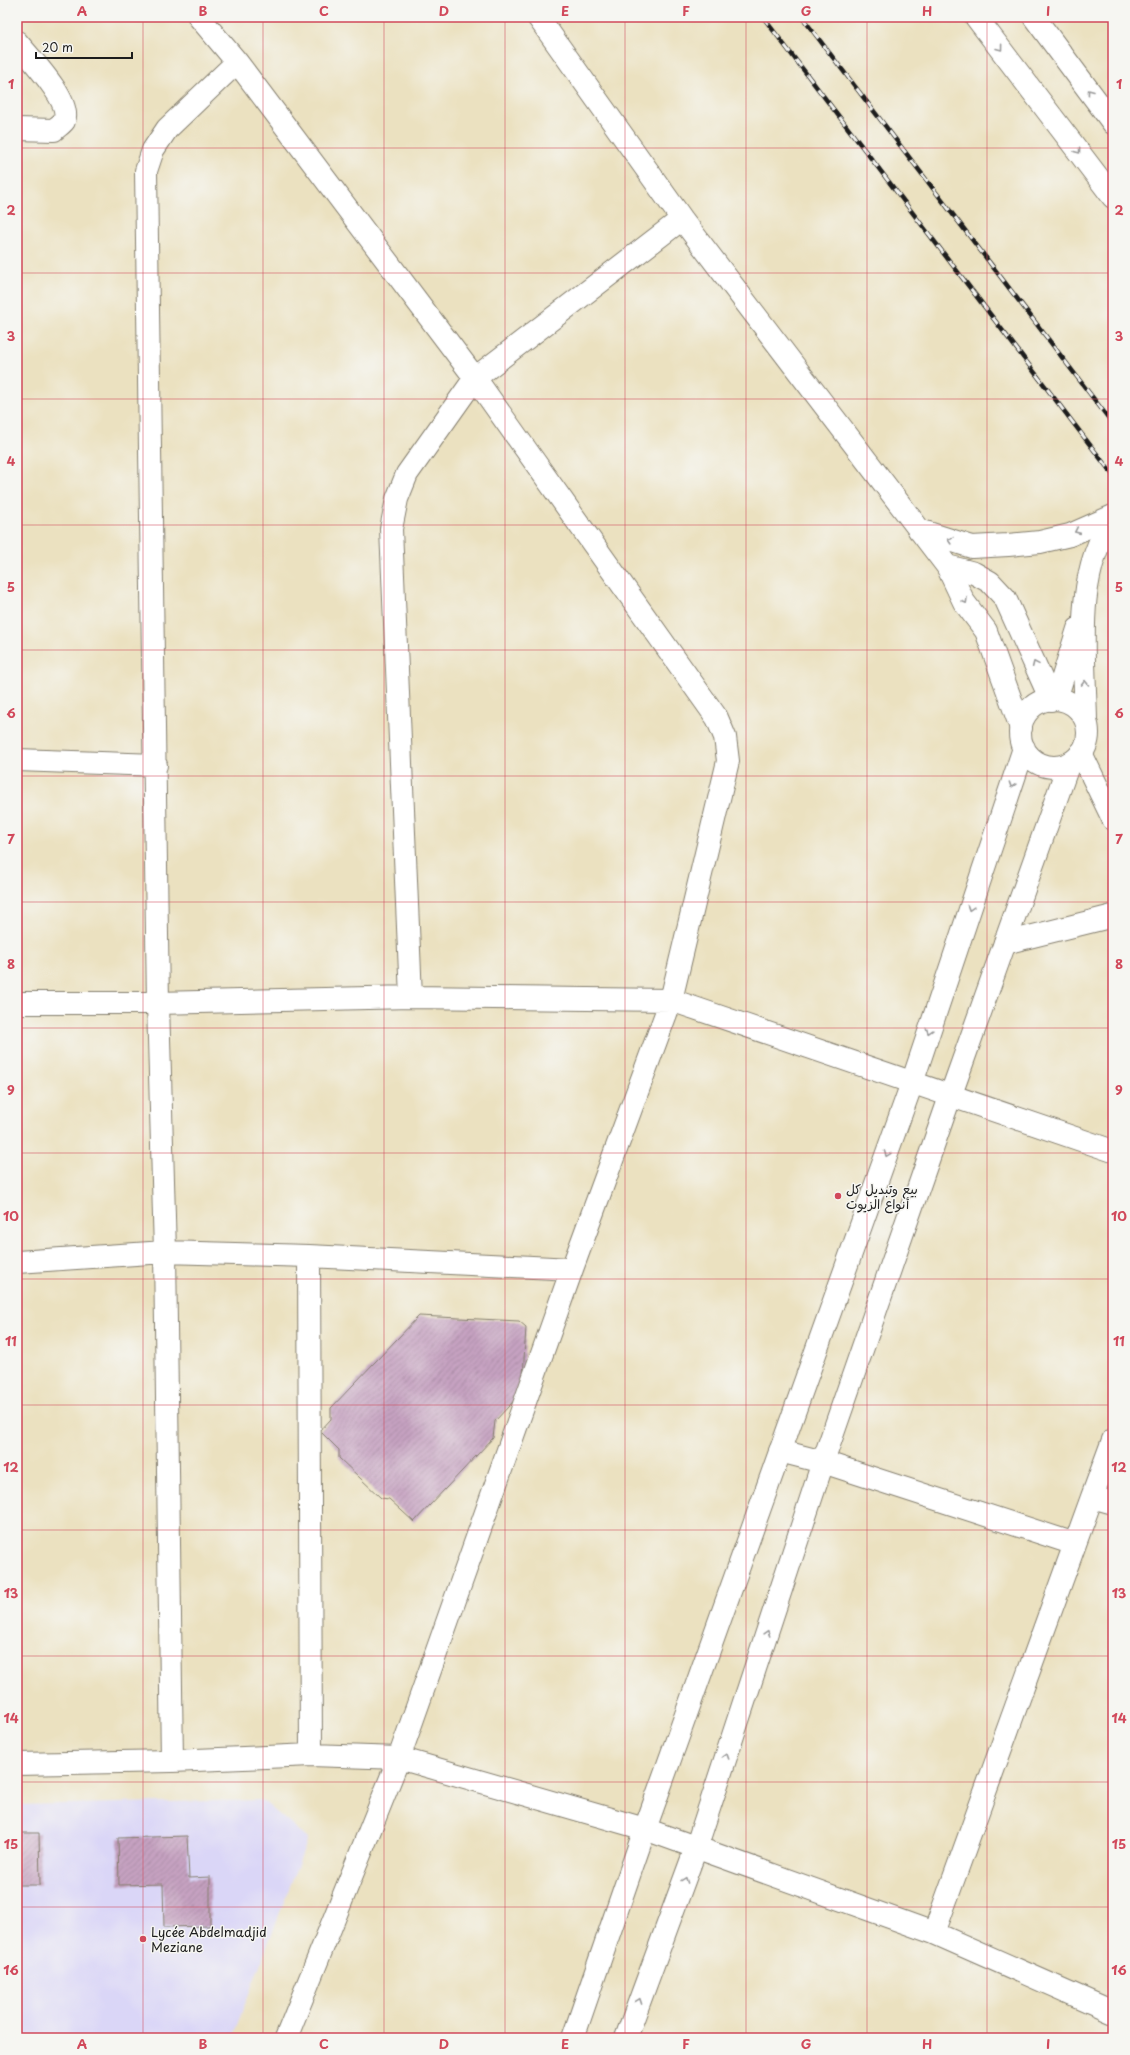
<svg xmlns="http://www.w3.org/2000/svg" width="1130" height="2055" font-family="'Playpen Sans','Playpen Sans Arabic',sans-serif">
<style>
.built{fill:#dad6f7}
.building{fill:url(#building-hatch)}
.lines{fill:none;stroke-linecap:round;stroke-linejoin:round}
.minor-casing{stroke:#847e6e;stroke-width:24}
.tertiary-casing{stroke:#847e6e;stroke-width:24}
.minor{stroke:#fff;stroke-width:22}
.tertiary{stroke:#fff;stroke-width:22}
.rail-casing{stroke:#1c1c1c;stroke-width:4.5}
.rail{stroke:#f6f6f2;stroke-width:3;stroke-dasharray:9;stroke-linecap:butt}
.oneway{stroke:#999}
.grid{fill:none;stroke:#d1495b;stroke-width:1;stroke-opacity:0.55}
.poi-dot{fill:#d1495b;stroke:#f6f6f2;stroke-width:1.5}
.labels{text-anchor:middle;stroke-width:3;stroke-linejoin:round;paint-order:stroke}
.poi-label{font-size:13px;fill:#1c1c1c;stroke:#f6f6f2;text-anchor:start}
.neatline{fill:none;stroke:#d1495b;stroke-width:1.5}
.grid-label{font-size:13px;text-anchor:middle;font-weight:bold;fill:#d1495b}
</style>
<defs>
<pattern id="building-hatch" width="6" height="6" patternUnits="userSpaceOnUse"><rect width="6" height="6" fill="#c6a2c1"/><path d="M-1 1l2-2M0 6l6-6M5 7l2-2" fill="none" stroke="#a0839c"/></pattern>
</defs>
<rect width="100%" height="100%" fill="#f6f6f2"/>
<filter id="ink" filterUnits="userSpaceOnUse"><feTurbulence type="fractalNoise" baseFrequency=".025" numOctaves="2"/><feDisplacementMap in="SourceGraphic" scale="8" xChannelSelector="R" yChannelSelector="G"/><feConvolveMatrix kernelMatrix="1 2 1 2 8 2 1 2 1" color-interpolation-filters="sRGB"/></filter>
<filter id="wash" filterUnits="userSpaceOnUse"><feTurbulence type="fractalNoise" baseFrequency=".012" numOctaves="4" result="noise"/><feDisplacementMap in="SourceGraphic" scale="16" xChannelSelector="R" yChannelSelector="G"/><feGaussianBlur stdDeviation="0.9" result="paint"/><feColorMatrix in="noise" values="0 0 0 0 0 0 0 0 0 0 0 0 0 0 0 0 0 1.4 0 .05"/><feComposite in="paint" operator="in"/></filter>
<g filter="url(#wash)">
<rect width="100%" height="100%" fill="#ebe1c0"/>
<path class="built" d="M262,1800L308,1839L232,2038H17V1805Z"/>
<g id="blocks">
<path class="building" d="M419,1316L519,1321L526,1327L522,1392L495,1421L493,1438L414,1522L389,1499L381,1498L339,1458V1450L320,1431L331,1419V1408Z
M17,1833H39L40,1885H17Z
M187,1836L189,1878L210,1877V1926L164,1927L163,1884L119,1885L118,1838Z"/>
</g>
</g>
<g filter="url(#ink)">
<use href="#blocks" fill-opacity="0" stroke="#847e6e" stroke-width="1"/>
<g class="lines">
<defs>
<path id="minor" d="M199,17L237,62L475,378L717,718L725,737L728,761L671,1000L572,1269L399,1758L286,2038
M538,17L682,219L947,566L964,602L986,631L1021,728
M17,42C29,57 73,102 64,121C62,124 57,127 54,130L17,129
M919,530L972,547L1008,545L1040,542L1070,535L1113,516
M947,566L974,573L990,582L1005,598L1051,700
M1081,753L1113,819
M17,760L156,765
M1005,943L1113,916
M411,997L391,529L397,499L407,474L475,378L682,219
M17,1003H158L411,997L671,1000L1113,1151
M309,1256L311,1755
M17,1262L165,1252L309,1256L572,1269
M780,1451L823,1462L1075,1544
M1092,1497L1113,1440
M172,1761L165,1252L158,1003L146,171L153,150L167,129L237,62
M17,1764L172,1761L311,1755L399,1758L645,1829L934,1933L1113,2012
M934,1933L1092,1497L1113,1503"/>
<path id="tertiary" d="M976,17L1113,197
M1034,17L1113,123
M1056,699L1078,629
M1020 733a34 34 0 1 1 68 0a34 34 0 1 1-68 0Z
M1086,721C1085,657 1073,574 1113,519
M573,2038L645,1829L912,1083L1024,748
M626,2038L696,1848L823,1462L950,1097L1069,763"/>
</defs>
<use href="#minor" class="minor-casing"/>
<use href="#tertiary" class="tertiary-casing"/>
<use href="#minor" class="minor"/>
<use href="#tertiary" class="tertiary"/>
<defs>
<path id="rail" d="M763,17L1113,475
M802,17L1113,424"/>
</defs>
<use href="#rail" class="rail-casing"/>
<use href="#rail" class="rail"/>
</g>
<defs><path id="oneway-chevron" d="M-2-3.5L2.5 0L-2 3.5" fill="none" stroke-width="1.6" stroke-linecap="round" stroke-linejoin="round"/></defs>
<g class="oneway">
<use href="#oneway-chevron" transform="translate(1000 48) rotate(53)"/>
<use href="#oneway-chevron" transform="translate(1090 92) rotate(-127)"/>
<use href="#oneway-chevron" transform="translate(1078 151) rotate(53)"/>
<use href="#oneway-chevron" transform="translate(1077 531) rotate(156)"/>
<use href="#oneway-chevron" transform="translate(950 540) rotate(-163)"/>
<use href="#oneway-chevron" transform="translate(965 601) rotate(59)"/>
<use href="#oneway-chevron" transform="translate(1035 664) rotate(-114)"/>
<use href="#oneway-chevron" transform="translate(1085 683) rotate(-91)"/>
<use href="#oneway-chevron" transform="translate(1012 785) rotate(108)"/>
<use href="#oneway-chevron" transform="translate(970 908) rotate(108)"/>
<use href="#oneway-chevron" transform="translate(929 1031) rotate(108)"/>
<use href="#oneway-chevron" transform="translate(887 1154) rotate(110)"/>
<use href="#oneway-chevron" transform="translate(767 1633) rotate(-72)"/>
<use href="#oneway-chevron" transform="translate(726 1756) rotate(-72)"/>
<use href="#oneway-chevron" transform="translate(685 1880) rotate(-70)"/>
<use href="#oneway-chevron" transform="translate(639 2001) rotate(-70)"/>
</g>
</g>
<path class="grid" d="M143,17V2038M263,17V2038M384,17V2038M505,17V2038M625,17V2038M746,17V2038M867,17V2038M987,17V2038M17,148H1113M17,273H1113M17,399H1113M17,525H1113M17,650H1113M17,776H1113M17,902H1113M17,1028H1113M17,1153H1113M17,1279H1113M17,1405H1113M17,1530H1113M17,1656H1113M17,1782H1113M17,1907H1113"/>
<g class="poi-dot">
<circle cx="838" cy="1196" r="4"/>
<circle cx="143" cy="1939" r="4"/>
</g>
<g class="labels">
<g class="poi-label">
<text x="846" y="1194">بيع وتبديل كل<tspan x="846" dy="15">أنواع الزيوت</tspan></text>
<text x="151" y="1937">Lycée Abdelmadjid<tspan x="151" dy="15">Meziane</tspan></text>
</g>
</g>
<rect width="1130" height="2055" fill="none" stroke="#f6f6f2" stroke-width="44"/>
<path d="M36 52v6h96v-6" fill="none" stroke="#1c1c1c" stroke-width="2"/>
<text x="42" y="52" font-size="12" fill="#1c1c1c" stroke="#f6f6f2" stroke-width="3" paint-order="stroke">20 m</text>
<rect x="22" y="22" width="1086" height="2011" class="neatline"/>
<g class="grid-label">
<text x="82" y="16">A</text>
<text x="203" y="16">B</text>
<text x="324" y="16">C</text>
<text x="444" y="16">D</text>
<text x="565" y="16">E</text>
<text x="686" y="16">F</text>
<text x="806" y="16">G</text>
<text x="927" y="16">H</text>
<text x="1048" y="16">I</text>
<text x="11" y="89">1</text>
<text x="1119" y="89">1</text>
<text x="11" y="215">2</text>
<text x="1119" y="215">2</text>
<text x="11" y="341">3</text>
<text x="1119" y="341">3</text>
<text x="11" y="466">4</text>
<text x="1119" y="466">4</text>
<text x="11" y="592">5</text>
<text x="1119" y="592">5</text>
<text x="11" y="718">6</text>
<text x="1119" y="718">6</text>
<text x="11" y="844">7</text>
<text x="1119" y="844">7</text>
<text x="11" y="969">8</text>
<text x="1119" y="969">8</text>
<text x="11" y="1095">9</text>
<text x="1119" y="1095">9</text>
<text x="11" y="1221">10</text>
<text x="1119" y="1221">10</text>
<text x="11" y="1346">11</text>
<text x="1119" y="1346">11</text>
<text x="11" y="1472">12</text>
<text x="1119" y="1472">12</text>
<text x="11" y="1598">13</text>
<text x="1119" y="1598">13</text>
<text x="11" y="1723">14</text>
<text x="1119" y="1723">14</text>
<text x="11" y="1849">15</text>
<text x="1119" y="1849">15</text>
<text x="11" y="1975">16</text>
<text x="1119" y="1975">16</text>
<text x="82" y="2049">A</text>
<text x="203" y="2049">B</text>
<text x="324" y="2049">C</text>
<text x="444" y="2049">D</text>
<text x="565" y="2049">E</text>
<text x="686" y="2049">F</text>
<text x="806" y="2049">G</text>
<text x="927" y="2049">H</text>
<text x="1048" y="2049">I</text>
</g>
</svg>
